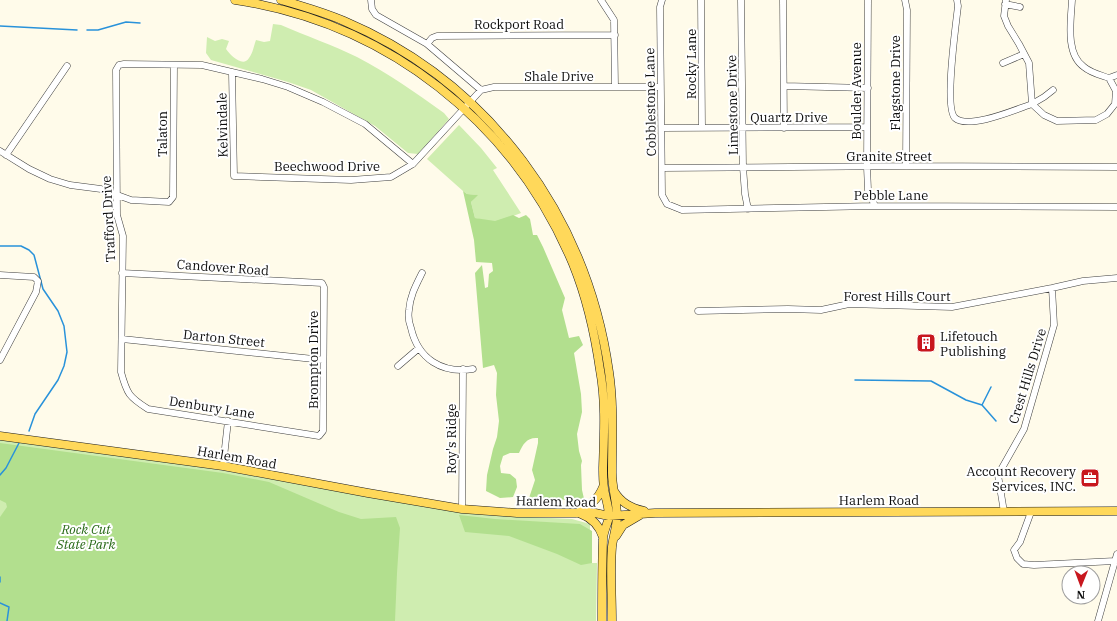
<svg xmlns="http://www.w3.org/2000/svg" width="1117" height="621" font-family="'IBM Plex Serif',serif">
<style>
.green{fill:#cfedb0}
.forest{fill:#b2df8e}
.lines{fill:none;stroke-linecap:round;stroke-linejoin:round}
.stream{stroke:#2992da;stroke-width:1.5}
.minor-casing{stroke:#3f3f3f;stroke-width:7}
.major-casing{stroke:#1d1d1d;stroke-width:9}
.minor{stroke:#fff;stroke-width:6}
.major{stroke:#ffd85a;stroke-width:8}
.labels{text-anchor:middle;stroke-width:4;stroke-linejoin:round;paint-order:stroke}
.street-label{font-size:13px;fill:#0c0c0c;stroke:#fff}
.poi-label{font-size:13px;fill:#0c0c0c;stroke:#fff;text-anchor:start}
.park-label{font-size:13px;font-style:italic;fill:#276916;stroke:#fff}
</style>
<rect width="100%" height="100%" fill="#fffbea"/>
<path class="green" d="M273,24L281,25C306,36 333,45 357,57C388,73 416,93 444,113L449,119L418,154L408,153L375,126L311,90L288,82L211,60L206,53L207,37L215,41L222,39L229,41L226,49C230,55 243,68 249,58C253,53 254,45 256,40L264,42L270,41Z
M459,125L481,148L497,168L493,170L521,213L495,223L475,218L471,202L477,195L467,194L463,191L427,159Z
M0,440L160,460L484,515L572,519L590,524V563H597L596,621H0Z"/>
<path class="forest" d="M463,191L467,194L478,195L471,202L475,218L495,221L513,215L519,218L526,215L530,219L533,235H537L543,247L565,298L562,310L569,338L579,336L583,345L574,353L581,394L582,412L577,434L579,451L582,461L581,465L582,490L585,503L552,498H529L535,480L532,470L538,443V438C527,437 523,444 519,453H510L503,456L500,466L501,473L510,474L516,479L517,487L513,497L500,498L486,491L487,475L493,449L497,437L499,421L496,395L497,373L494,365L483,368L475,273L482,265L485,288L488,287L489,274L493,271L492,263L476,262L474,240Z
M0,443L223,473L269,482L339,512L361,519L396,517L400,528L397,573L395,621H0V517L7,507L6,503L0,500Z
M459,515L495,519L580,524L592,531V563L581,565L557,554L509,536L465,532Z"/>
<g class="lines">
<path class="stream" d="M0,26L77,30
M87,30H98L126,22L140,23
M0,246H21L29,250L34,255L43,289L58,311L64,326L67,352L64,366L58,380L35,414L29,431
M855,380L931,381L966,400L982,405L996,421
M982,405L991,387
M0,475L6,468L19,443
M0,577V582
M0,603L9,607L7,621"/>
<defs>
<path id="minor" d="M371,0L372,9L376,15L427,44L481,90
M601,0L614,20L615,87
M662,0L660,7L662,195L667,204L682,210L875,206L1117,207
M701,0L702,128
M741,0L743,167L745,194L748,209
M783,0L784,128
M868,0L867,167L868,190L875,206
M905,0L907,10L906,166
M957,0L958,6C956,24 944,108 955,118C969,130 1017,109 1032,104L1044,115L1057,121L1096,120L1107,114L1115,104L1116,91L1109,78
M1006,0L1004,16L1008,26L1019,44L1029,63L1032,104L1044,97L1053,90
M1072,0C1071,20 1065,54 1084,67C1091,73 1100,75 1109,78L1117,75
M1005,4L1020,7
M427,44L432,38L437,36L615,35
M1003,63L1024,54
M232,73L234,176L351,180L391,177L413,164L481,90L494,87H660
M784,86L868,88
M662,128L867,127
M0,151L29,169L50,179L70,185L101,189L131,200L169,202L173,197L174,65
M6,155L67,66
M662,168L906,166L1117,167
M122,273L322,283L324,287L323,431L319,436L148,409C129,397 127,394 121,372L123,236L117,215L116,70L119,65L124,64L202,65L262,79L288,87L323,102L365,124L413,164
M422,273C416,285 410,296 409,310C408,316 409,323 411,328C418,359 442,374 473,369
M0,275L34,277L38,281L36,292L0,360
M698,311L788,309L821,310L849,304L952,307L1052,288L1083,281L1117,278
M122,339L323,360
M398,366L419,348
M223,466L228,421
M462,509L463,369
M1004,512L998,475L1024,429L1050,339L1054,325L1052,288
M1031,512L1020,542L1014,550L1017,558L1023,564L1034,565L1115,561
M1098,621L1117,554"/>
<path id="major" d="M235,0C387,23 513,121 573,264C586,296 595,335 600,370C606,402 604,435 603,468C603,474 603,481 604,488C605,497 609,507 609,516C608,524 603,531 603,540C602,567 602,594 602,621
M281,0C302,6 323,12 344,21C490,83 587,216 609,372C614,405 612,440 612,473C612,488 617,502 617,516C617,526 613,537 612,547C610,570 612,597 612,621
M0,436L223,466L368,493L462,509L517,513H595L609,516L655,513L1117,511
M614,491C621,503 631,508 644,511
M577,513C589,506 598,500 603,487
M581,514C592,518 599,525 603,537
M616,536L623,525L640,515"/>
</defs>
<use href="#minor" class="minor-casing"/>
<use href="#major" class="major-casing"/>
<use href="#minor" class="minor"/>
<use href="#major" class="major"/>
</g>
<defs>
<symbol id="building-square" viewBox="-11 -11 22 22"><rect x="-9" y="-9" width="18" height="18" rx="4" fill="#c8171e" stroke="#fff"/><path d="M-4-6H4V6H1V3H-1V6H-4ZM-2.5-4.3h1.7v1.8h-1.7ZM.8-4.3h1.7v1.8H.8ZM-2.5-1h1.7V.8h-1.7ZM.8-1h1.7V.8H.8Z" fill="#fff"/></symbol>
<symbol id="office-square" viewBox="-11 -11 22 22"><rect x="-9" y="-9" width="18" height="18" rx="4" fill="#c8171e" stroke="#fff"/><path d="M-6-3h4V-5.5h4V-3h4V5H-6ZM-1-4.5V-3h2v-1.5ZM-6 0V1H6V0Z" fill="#fff"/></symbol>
</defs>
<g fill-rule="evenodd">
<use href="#building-square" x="915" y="332" width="22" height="22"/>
<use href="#office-square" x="1079" y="467" width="22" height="22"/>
</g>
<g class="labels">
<g class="street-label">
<text x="519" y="29">Rockport Road</text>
<text transform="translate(691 64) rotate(-90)" y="5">Rocky Lane</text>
<text x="559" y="81">Shale Drive</text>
<text transform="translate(895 83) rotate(-90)" y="5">Flagstone Drive</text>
<text transform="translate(856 91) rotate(-90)" y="5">Boulder Avenue</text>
<text transform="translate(650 102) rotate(-91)" y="5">Cobblestone Lane</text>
<text transform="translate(732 105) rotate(-91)" y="5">Limestone Drive</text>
<text x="789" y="122">Quartz Drive</text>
<text transform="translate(222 125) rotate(-91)" y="5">Kelvindale</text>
<text transform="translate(162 134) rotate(-90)" y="5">Talaton</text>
<text x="889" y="161">Granite Street</text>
<text x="327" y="171">Beechwood Drive</text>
<text x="891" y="200">Pebble Lane</text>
<text transform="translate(108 219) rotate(-93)" y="5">Trafford Drive</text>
<text transform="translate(223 267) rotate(4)" y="5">Candover Road</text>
<text x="897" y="301">Forest Hills Court</text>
<text transform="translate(224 338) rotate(6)" y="5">Darton Street</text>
<text transform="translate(313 360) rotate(-90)" y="5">Brompton Drive</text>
<text transform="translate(1027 376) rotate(-73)" y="5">Crest Hills Drive</text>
<text transform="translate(212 407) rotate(9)" y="5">Denbury Lane</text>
<text transform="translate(451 439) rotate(-90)" y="5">Roy's Ridge</text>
<text transform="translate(237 457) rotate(10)" y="5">Harlem Road</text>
<text x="879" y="505">Harlem Road</text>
<text transform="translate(556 501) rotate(1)" y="5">Harlem Road</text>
</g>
<g class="poi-label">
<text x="940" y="341">Lifetouch<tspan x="940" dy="15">Publishing</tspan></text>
<text x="1076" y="476" text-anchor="end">Account Recovery<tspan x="1076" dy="15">Services, INC.</tspan></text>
</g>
<g class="park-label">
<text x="86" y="534">Rock Cut<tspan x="86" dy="15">State Park</tspan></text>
</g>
</g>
<g transform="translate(1081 585) rotate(181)"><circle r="19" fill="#ffffff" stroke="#9e9e9e"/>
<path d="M0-3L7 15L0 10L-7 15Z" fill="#c8171e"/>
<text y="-6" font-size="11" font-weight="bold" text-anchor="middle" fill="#0c0c0c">N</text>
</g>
</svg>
